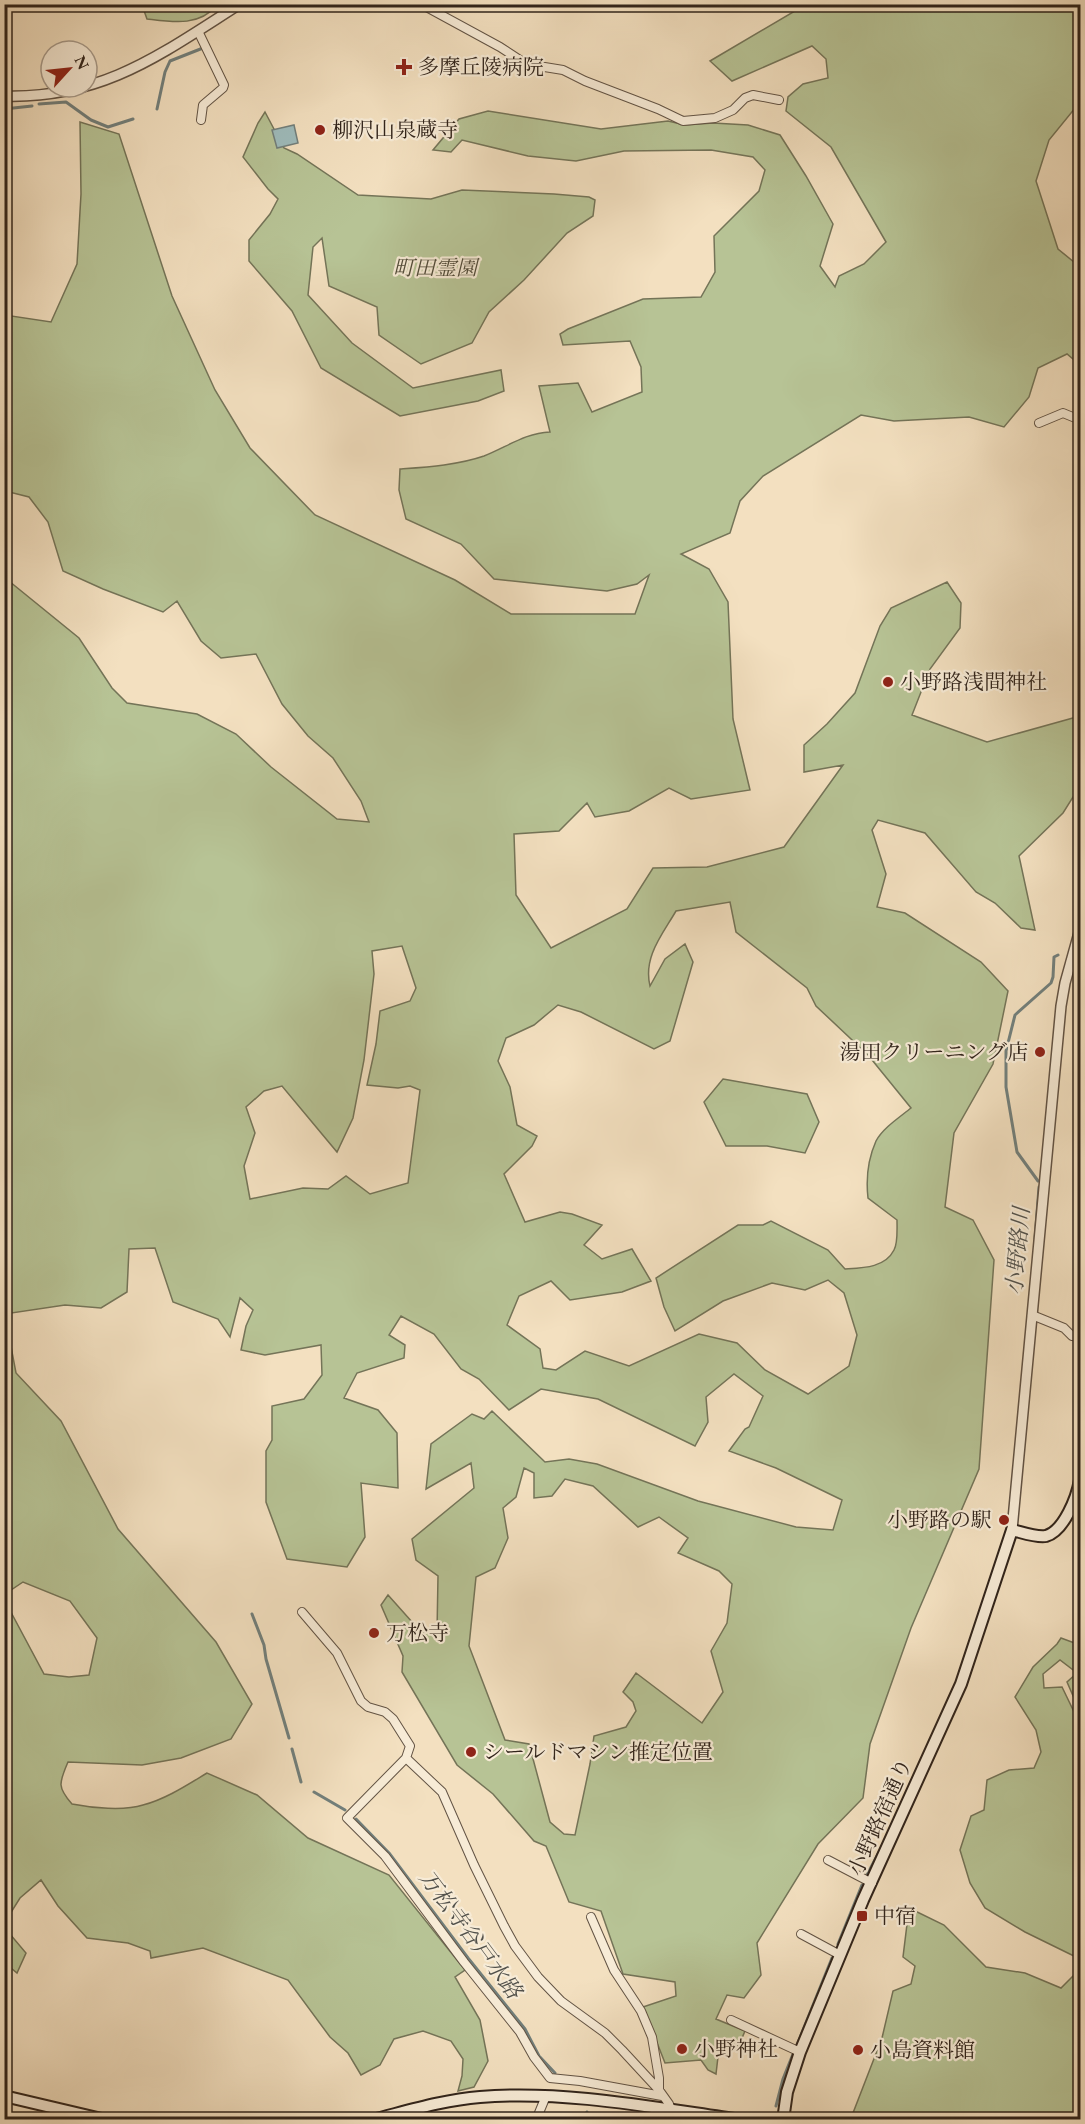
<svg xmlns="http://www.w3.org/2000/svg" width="1085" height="2124" font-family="'EB Garamond','Noto Serif JP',serif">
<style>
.green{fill:#b7c395;stroke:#747458;stroke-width:1.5;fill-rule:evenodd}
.water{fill:#9ebbbb;stroke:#727f7b;stroke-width:1.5}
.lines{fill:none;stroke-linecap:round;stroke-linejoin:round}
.stream{stroke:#727f7b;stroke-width:3}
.minor-casing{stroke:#625344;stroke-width:10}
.tertiary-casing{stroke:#625344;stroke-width:12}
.secondary-casing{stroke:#31241b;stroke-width:14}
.minor{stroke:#f7ebd6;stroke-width:8}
.tertiary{stroke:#f7ebd6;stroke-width:9}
.secondary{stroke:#f7ebd6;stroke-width:10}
.poi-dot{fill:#8f2418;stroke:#f7ebd6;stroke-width:2}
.labels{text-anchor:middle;stroke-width:4.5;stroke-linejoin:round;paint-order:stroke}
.poi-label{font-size:21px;fill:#31241b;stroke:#f7ebd6;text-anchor:start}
.park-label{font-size:21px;font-style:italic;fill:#524c3a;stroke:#f7ebd6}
.street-label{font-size:21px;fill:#31241b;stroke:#f7ebd6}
.water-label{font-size:22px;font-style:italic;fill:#52514b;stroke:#f7ebd6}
</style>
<rect width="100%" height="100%" fill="#f3e0c0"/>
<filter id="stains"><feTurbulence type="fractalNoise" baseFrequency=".00333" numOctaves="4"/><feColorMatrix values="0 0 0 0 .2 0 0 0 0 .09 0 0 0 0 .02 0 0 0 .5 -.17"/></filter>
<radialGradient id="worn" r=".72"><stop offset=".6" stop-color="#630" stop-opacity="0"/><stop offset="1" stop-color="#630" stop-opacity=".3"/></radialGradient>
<path class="green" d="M142,5V4L217,5C199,27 172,22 147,19Z
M805,5H1080V102L1049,140L1036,181L1058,249L1080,267V365L1067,354L1038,368L1029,397L1004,427L969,417L894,421L861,415L763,476L740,501L730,533L681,554L709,569L728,602L733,719L750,790L691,799L669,788L629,811L595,817L587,803L559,831L514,834L516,895L551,948L627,909L653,868L707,867L784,847L843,765L804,772V745L827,724L855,693L880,626L891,608L947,582L961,603L960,628L930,669L912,715L987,742L1080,716V797H1073L1063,813L1019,856L1035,930L1021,928L995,903L976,892L925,833L878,820L872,830L886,874L877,907L905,913L981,962L1008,991L993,1064L954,1133L945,1207L973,1220L994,1260L979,1469L911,1628L870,1744L863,1798L818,1844L757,1943L761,1975L744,1998L727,1995L716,2019L745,2031L739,2045L731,2050L719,2048L716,2074L708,2070L701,2060L665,2063L643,2007L676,1996L675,1982L623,1974L601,1911L569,1902L546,1846L534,1841L493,1794L457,1765L402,1672L403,1656L381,1605L388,1595L421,1632H437L438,1576L416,1560L412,1539L474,1488L471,1463L426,1489L431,1444L472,1414L484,1419L492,1411L545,1462L569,1459L597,1464L698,1501L796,1527L833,1530L842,1500L776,1468L729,1451L745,1429L749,1427L763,1396L734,1374L706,1397L708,1422L695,1446L598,1399L541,1389L509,1410L479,1379L461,1369L434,1334L401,1316L389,1335L405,1345L404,1358L357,1373L344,1398L378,1410L397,1433L398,1488L361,1483L365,1537L347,1567L287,1559L266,1502V1451L272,1440V1406L304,1399L322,1375L321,1345L265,1355L241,1350L246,1326L253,1310L240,1298L230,1337L218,1319L173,1302L155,1248L129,1249L127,1292L101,1308L65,1305L5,1314L4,577L79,638L112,688L127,703L197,714L236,734L271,767L337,819L369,822L361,801L333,758L308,736L282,704L256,654L221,658L201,641L177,601L163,612L103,589L63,571L48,522L29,497L5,491V315L51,322L77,264L81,194L80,122L119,134L172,296L215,390L250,448L315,515L455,580L511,614H635L649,575L637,584L607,591L494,579L461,544L406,519L399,490L400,469C427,467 458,465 484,456C507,447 525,433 550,432L539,386L578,383L592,412L642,392L641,367L630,341L563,345L560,334L568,329L643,299L701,297L715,272L714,236L759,191L765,170L753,157L711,150L624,151L576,161L528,156L462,140L451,152L433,150L459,119L488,111L601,129L668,121L685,125L713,123L748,125L780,135L806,176L833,224L820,266L835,287L839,276L864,264L886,242L831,147L786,111L788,97L803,84L828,78L826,59L812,46L732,81L710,61ZM730,902L736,932L807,988L816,1006L868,1055L911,1108C900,1117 883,1128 876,1141C868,1159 866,1180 868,1198L897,1220C897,1229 898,1243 894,1250C885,1268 862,1268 845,1269L828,1250L771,1221L763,1225H738L656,1278L664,1307L675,1331L723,1301L772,1283L805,1290L828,1280L844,1293L857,1335L849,1366L808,1394L765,1370L737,1343L699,1334L629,1366L585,1351L556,1370L543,1368L540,1349L507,1325L519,1296L551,1281L570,1300L622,1292L651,1281L632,1249L602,1259L584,1245L602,1225L572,1214L560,1212L525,1222L504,1174L532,1146L537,1136L517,1125L510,1087L498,1061L506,1038L534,1025L558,1005L581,1012L654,1049L670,1041L693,962L685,944L665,959L650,986C643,957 662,935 676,911ZM402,946L416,988L410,1001L380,1011L376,1044L367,1085L398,1088L410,1086L420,1090L408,1183L370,1194L346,1176L328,1189L303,1188L250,1199L244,1166L255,1133L246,1107L264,1091L282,1086L337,1152L353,1118L364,1060L374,974L372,951ZM524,1468L534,1473V1498L552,1496L565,1479L593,1486L638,1527L659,1517L688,1538L678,1553L719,1571L732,1584L727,1623L711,1651L723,1692L702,1723L636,1673L623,1692L633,1702L636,1711L626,1727L594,1736L590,1764L575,1835L564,1834L550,1822L529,1744L505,1740L469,1646L476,1577L495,1568L508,1538L503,1508L516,1497Z
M265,112L284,148L297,154L358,195L431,199L462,190L554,194L589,197L595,200L593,216L567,233L524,280L489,312L472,343L421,364L379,335L377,307L329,286L322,238L313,247L308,295L352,343L413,388L501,370L504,391L478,401L400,416L321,368L292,311L249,261V240L270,214L278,199L268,189L243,157L258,123Z
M723,1079L807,1094L819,1122L805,1153L767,1146H726L704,1102Z
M5,1315L16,1373L61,1421L118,1529L216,1642L252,1704L231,1739L181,1758L142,1765L68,1762C59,1783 57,1787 72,1804C92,1808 124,1811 143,1805C166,1799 187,1785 207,1773L257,1795L308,1838L389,1875L465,1970L455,1977L480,2020L488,2061L474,2087L458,2091L462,2076L463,2059L451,2041L423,2031L394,2039L380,2065L361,2075L348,2053L330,2037L288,1980L203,1948L151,1958L150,1951L128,1943L87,1938L58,1906L41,1880L20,1898L5,1922V1601L44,1674L69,1677L89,1675L97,1638L70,1601L23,1582L5,1594Z
M1061,1638L1080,1645V1696L1074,1698L1067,1682L1077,1673L1060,1660L1043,1674L1044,1688L1062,1687L1078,1720L1080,1722V1959L1025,1932L985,1908L970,1883L960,1850L971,1816L984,1810L987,1780L1009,1770L1034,1768L1041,1752L1036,1730L1015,1697L1033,1667L1057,1644Z
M909,1908L944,1925L986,1967L1025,1973L1061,1988L1079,1970L1080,1963V2119H853V2113L882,2038L893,1991L911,1984L915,1966L903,1957Z
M4,1927L26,1953L17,1973L5,1963Z"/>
<path class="water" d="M294,125L298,143L277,148L272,130Z"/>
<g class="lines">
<path class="stream" d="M39,104L66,102L91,120L108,127L133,119
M4,109L32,106
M157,109L165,72L170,61L203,48
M1038,1181L1017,1152L1006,1087V1051L1015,1015L1051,983L1053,977L1054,957L1058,955
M1035,1239L1039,1187
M252,1614L264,1645L266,1659L289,1738
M292,1749L301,1782
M314,1792L345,1810
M356,1819L389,1853L468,1958L525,2029L539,2056L555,2073
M867,1875L879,1852
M838,1944L862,1885
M797,2045L832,1958
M776,2106L783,2079L793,2054
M587,2112L590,2120"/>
<defs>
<path id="minor" d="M421,4L500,47L526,64L563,70L585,81L658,109L683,121L715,118L733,110L745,98L753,95L779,100
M198,31L224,85L223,88L203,105L201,120
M1039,423L1063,413L1080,420
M1071,961L1080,968
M1032,1315L1064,1328L1072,1336L1080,1337
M302,1612L337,1653L361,1701L368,1707L385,1712L393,1719L410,1746L406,1758L347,1818L385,1856L464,1962L520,2032L534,2057L550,2078L580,2081L662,2096
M406,1758L442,1792L474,1865L504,1926L515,1946L538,1977L561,2001L605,2033L622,2050L659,2090L669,2104L671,2110
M828,1860L872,1883
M591,1917L614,1970L641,2011L652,2037L659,2078V2090
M801,1934L840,1955
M731,2020L800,2052
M536,2120L546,2096"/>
<path id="tertiary" d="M4,96C103,99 161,54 240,4
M1012,1530L1061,1006L1065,983L1080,929"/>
<path id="secondary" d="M4,2096L106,2120
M372,2120C408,2111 443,2100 480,2097C566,2090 656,2108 741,2120
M783,2120L787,2092L800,2052L863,1900L961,1684L1012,1530C1021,1532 1037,1538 1046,1536C1064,1531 1077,1497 1080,1480"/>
</defs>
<use href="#minor" class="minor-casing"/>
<use href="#tertiary" class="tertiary-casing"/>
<use href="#secondary" class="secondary-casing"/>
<use href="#minor" class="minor"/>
<use href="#tertiary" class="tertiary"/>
<use href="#secondary" class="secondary"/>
</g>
<g class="poi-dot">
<path d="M401 58h6v6h6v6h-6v6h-6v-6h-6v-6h6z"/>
<circle cx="320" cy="130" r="6"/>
<circle cx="888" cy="682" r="6"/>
<circle cx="1040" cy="1052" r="6"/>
<circle cx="1004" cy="1520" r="6"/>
<circle cx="374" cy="1633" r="6"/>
<circle cx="471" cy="1752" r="6"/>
<rect x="856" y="1910" width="12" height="12" rx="3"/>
<circle cx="682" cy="2049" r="6"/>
<circle cx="858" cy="2050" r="6"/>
</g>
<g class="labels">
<g class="poi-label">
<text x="418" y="74">多摩丘陵病院</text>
<text x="332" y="137">柳沢山泉蔵寺</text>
<text x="900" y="689">小野路浅間神社</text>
<text x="1028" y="1059" text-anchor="end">湯田クリーニング店</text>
<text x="992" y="1527" text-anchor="end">小野路の駅</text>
<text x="386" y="1640">万松寺</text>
<text x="483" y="1759">シールドマシン推定位置</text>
<text x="874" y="1923">中宿</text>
<text x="694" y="2056">小野神社</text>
<text x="870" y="2057">小島資料館</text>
</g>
<g class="park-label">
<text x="435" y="275">町田霊園</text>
</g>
<g class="street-label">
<text transform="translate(880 1817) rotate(-66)" y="7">小野路宿通り</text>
</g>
<g class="water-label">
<text transform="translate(1017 1251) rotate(-85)" y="8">小野路川</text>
<text transform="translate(471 1934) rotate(53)" y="8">万松寺谷戸水路</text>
</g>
</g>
<rect width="1085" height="2124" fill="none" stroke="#f3e0c0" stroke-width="24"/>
<rect x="6" y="6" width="1073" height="2112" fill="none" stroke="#31241b" stroke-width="3"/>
<rect x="12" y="12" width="1061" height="2100" fill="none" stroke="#31241b" stroke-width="1.5"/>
<g transform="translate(69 69) rotate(63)"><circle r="28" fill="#f7ebd6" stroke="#a89b8b" stroke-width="1.5"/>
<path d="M0-4.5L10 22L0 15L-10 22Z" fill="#8f2418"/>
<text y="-9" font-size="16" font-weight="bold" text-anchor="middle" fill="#31241b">N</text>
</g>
<rect width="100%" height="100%" filter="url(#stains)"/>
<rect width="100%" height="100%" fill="url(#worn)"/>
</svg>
